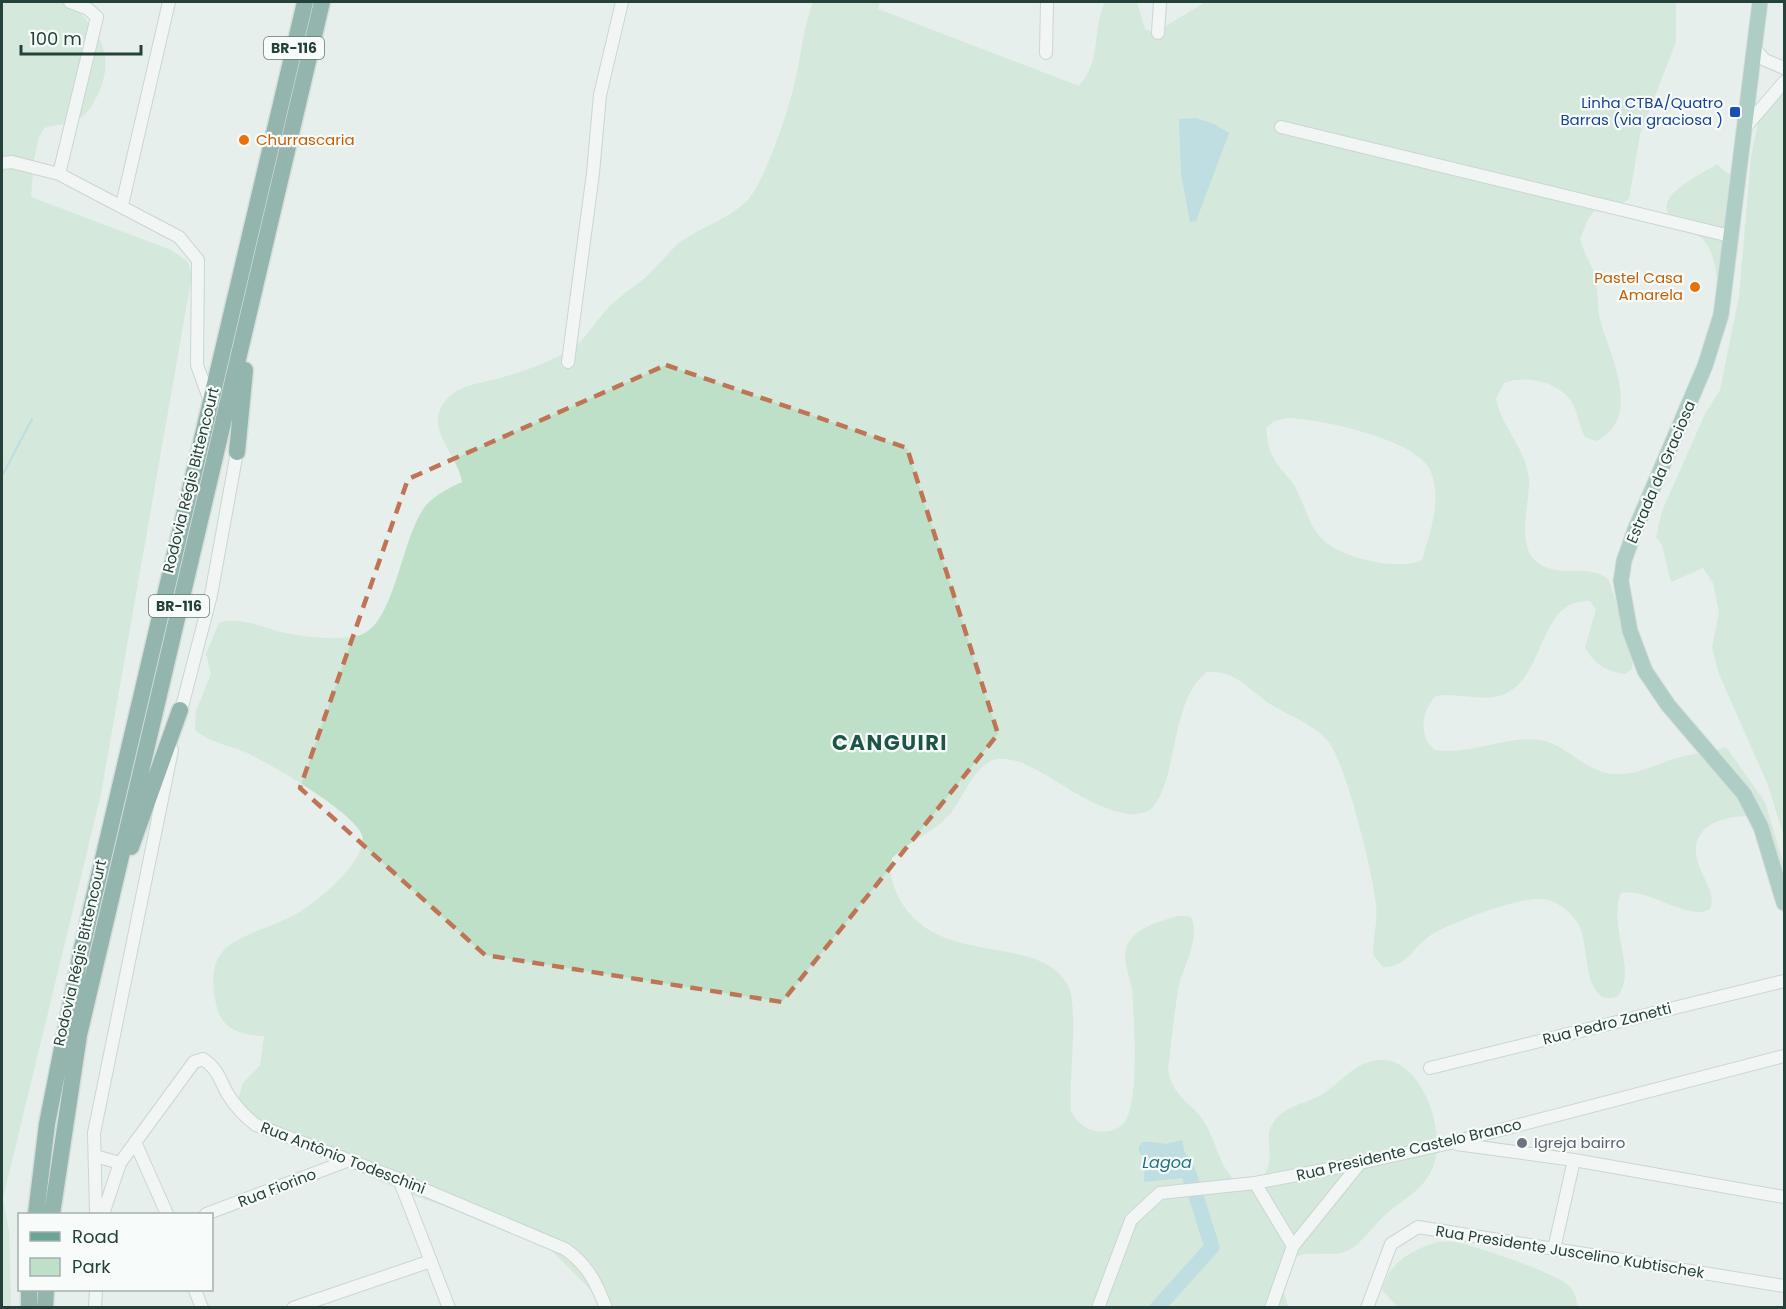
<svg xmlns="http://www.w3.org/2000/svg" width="1786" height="1309" font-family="Poppins,sans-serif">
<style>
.green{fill:#bfe0c8;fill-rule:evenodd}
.water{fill:#8ec9d4}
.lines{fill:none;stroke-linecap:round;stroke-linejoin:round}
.stream{stroke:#8ec9d4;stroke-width:2}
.river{stroke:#8ec9d4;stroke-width:15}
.minor-casing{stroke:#a8b8b2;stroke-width:14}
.major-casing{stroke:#c2cac8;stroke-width:17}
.highway-casing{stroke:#c2cac8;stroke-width:19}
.minor{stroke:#fff;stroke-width:12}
.major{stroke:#6aa596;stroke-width:15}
.highway{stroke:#2f6f62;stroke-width:16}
.marked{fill:none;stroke:#c07456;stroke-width:4.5;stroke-dasharray:12 8;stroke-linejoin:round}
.transit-dot{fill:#1a4fb4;stroke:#f7fbf9;stroke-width:2}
.food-dot{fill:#e8710a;stroke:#f7fbf9;stroke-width:2}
.worship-dot{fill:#6b7280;stroke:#f7fbf9;stroke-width:2}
.labels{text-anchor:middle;stroke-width:4.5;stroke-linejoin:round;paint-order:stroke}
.shield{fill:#f7fbf9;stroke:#637a73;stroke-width:1.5}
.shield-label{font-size:14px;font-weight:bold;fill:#24423a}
.transit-label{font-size:15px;fill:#164399;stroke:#f7fbf9;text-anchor:end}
.food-label{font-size:15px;fill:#c56008;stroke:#f7fbf9;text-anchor:start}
.street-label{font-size:15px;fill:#24423a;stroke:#f7fbf9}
.worship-label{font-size:15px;fill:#5b616d;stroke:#f7fbf9;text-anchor:start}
.water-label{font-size:16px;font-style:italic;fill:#1c6f80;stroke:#f7fbf9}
.district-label{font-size:21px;font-weight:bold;letter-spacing:1.5px;fill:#1f5548;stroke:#f7fbf9}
</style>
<rect width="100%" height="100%" fill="#e6efeb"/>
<path class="green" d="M5,2H69C97,29 116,52 99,92C95,101 89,112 80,118C70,125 56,124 44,128L39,137L34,160L31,197L171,250L188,262L192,275L101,794L3,1198L9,1231L11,1307L2,1308V7Z
M813,2H880L878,9L1079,86C1103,59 1091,31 1105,2H1137L1145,29L1154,33L1206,2H1676V42L1640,134L1629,199L1620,205L1595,210L1588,219L1580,239C1583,251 1590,262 1594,273C1599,289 1596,307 1601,324C1612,358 1642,419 1596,441L1585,437C1578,425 1578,409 1569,398C1555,381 1523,375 1504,383L1496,399C1502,428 1527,450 1529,480C1530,505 1513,552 1543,566C1565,577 1589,563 1609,580L1633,658L1632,669L1625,674C1606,671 1595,665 1585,647L1596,610L1590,601C1537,599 1547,675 1505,694C1484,703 1458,692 1436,696C1421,711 1418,736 1435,750C1470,756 1505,735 1540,740C1560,743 1578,762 1597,770C1625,782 1650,766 1677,758C1693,753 1710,753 1726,747L1765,802L1784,865V895L1749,821L1746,816C1716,817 1686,830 1699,866C1704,881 1716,893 1710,909C1688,922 1648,887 1621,893C1607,927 1638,968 1618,996C1584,1010 1588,946 1581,930C1576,916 1562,904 1548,900C1526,893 1456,921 1434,933C1414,944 1408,968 1383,967L1373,955C1373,938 1378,921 1376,904C1373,874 1346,763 1328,741C1313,723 1286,715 1267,702C1247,687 1233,670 1207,672C1170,699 1179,775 1153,807C1148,813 1136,815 1128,814C1089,808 1056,777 1020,762C1012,760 1002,757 993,760C973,768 963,798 950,814C933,833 909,841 892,858C888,872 893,886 899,898C936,969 1037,932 1067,984C1080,1006 1068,1080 1071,1111C1076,1121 1083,1128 1095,1131C1105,1133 1117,1131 1124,1123C1140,1104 1134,1016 1132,990C1130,977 1123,963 1126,949C1129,936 1144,927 1156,923C1168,919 1179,913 1191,917C1201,940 1182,967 1178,990C1174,1016 1171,1044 1168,1070C1172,1093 1186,1100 1200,1116C1215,1135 1217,1161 1233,1179H1262C1278,1156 1262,1139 1273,1123C1283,1106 1308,1103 1323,1094C1339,1084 1353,1065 1372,1061C1418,1049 1447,1128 1434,1164C1426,1189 1403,1199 1385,1215C1373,1226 1363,1242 1349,1250C1330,1260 1310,1247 1292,1259L1283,1289L1288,1307H608L548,1247L517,1232L407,1193L262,1129L238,1100L243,1083L260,1065L264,1036C244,1035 223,1031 217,1008C199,936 247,940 294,915C314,905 369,860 362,835C354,812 269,763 245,752C229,745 208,742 195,730L196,711L211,674L206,654L219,623C238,616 262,627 281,632C300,637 345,642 363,634C396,619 402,533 427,504C437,494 449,488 462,482C459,459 430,433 440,410C451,382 486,384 510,375C527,370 545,363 561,355C584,346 594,321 612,304C622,295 633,287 644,279C656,268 667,254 679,243C700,227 737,216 751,196C769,170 791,104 797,72C802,48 804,25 813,2ZM1286,418C1317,418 1417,439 1430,470C1443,497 1430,533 1422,560C1399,572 1339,557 1322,539C1308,524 1304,502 1294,485C1287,475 1277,466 1272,455C1268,446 1267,437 1266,428L1274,421Z
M1784,87V837L1768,785L1719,674L1712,648L1719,612L1713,583L1703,568L1671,582L1662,545L1656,537L1662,511L1705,414L1720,390L1739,297L1751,157L1759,118Z
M1717,164L1727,173L1735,175L1720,301C1717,283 1717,259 1706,243C1699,233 1686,230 1676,222C1644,198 1702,175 1717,164Z
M1437,1242C1443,1242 1449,1241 1455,1242C1475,1246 1557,1273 1569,1286C1575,1292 1577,1300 1577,1307H1398L1382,1290C1388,1263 1412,1250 1437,1242Z"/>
<path class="water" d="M1196,118L1214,124L1229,133L1196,221L1190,222L1181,173L1179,119Z
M1182,1140L1190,1177L1144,1182L1146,1149Z"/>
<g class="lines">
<path class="stream" d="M2,476L32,419"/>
<path class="river" d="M1146,1149C1176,1152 1183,1154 1192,1183
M1157,1308L1212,1247L1196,1196"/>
<defs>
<path id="minor" d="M1158,33L1160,2
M1754,48L1765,60L1784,68
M1046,53L1047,2
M1281,127L1730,236
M1743,130L1784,82
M2,163L12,162L59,174L179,237L198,260L197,365L210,401
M59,174L97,17L88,9L70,2
M122,205L169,2
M568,362L593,173L600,95L622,2
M179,718L211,595L237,452
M1430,1068L1784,981
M135,1142L167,1214
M1457,1144L1574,1160L1784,1197
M95,1156L120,1163
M399,1179L449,1308
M1255,1183L1293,1246L1271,1308
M96,1214L94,1133L172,750
M103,1214L120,1163L194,1062L203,1059C218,1069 219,1078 227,1093C235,1106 244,1116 256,1125L399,1179L565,1249C587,1264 596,1282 606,1308
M206,1214L347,1161
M1293,1246L1360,1163
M1554,1249L1574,1160
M195,1290L202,1308
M95,1308L96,1290
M293,1308L431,1261
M1098,1308L1131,1220L1160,1193L1255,1183L1360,1163L1450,1143L1784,1056
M1367,1308L1391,1244L1418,1227L1784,1286"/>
<path id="major" d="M1760,2L1721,315L1705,366L1635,530L1624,561L1621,581L1630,631L1645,671L1668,705L1744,794L1761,827L1784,903"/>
<path id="highway" d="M237,452L245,370
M131,847L180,710
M36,1214L47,1124L81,952L305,2
M52,1214L79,1035L322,2
M29,1308V1290
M45,1308L46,1290"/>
</defs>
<use href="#minor" class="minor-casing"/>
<use href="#major" class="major-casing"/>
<use href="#highway" class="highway-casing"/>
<use href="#minor" class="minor"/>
<use href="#major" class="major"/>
<use href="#highway" class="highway"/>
</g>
<path d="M0 0H1786V1309H0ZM666,365L907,448L998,734L782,1002L485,955L300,788L408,479Z" fill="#e6efeb" fill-opacity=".55" fill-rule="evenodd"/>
<path class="marked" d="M666,365L907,448L998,734L782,1002L485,955L300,788L408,479Z"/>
<rect class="transit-dot" x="1729" y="106" width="12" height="12" rx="3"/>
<g class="food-dot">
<circle cx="244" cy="140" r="6"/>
<circle cx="1695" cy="287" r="6"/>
</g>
<circle class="worship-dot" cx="1522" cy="1143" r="6"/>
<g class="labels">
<g class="shield">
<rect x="264" y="37" width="60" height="22" rx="4.5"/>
<rect x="149" y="595" width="60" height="22" rx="4.5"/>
</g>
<g class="shield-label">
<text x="294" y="53">BR-116</text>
<text x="179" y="611">BR-116</text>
</g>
<g class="transit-label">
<text x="1723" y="108">Linha CTBA/Quatro<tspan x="1723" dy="17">Barras (via graciosa )</tspan></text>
</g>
<g class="food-label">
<text x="256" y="145">Churrascaria</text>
<text x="1683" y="283" text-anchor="end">Pastel Casa<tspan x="1683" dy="17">Amarela</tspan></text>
</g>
<g class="street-label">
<text transform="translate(1661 472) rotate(-67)" y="5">Estrada da Graciosa</text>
<text transform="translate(191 480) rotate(-76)" y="5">Rodovia Régis Bittencourt</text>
<text transform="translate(80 953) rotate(-77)" y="5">Rodovia Régis Bittencourt</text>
<text transform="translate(1607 1024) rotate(-14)" y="5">Rua Pedro Zanetti</text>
<text transform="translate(1409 1150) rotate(-13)" y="5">Rua Presidente Castelo Branco</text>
<text transform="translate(343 1158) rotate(21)" y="5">Rua Antônio Todeschini</text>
<text transform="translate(277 1188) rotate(-21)" y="5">Rua Fiorino</text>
<text transform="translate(1570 1252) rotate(9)" y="5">Rua Presidente Juscelino Kubtischek</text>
</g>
<g class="worship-label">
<text x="1534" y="1148">Igreja bairro</text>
</g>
<g class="water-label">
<text x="1167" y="1168">Lagoa</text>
</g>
<g class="district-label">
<text x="890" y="750">CANGUIRI</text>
</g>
</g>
<rect width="1786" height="1309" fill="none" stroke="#24423a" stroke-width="6"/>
<rect x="18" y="1213" width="195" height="78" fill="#f7fbf9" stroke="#a3b1ad" stroke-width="1.5"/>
<rect x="30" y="1232" width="30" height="9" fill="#6aa596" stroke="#a3b1ad" stroke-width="1.5"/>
<text x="72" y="1243" font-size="18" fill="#24423a">Road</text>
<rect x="30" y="1258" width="30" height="18" fill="#bfe0c8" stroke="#a3b1ad" stroke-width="1.5"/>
<text x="72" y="1273" font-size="18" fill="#24423a">Park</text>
<path d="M21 45v9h120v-9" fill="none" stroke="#24423a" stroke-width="3"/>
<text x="30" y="45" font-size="18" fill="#24423a" stroke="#f7fbf9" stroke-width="4.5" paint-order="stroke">100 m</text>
</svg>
